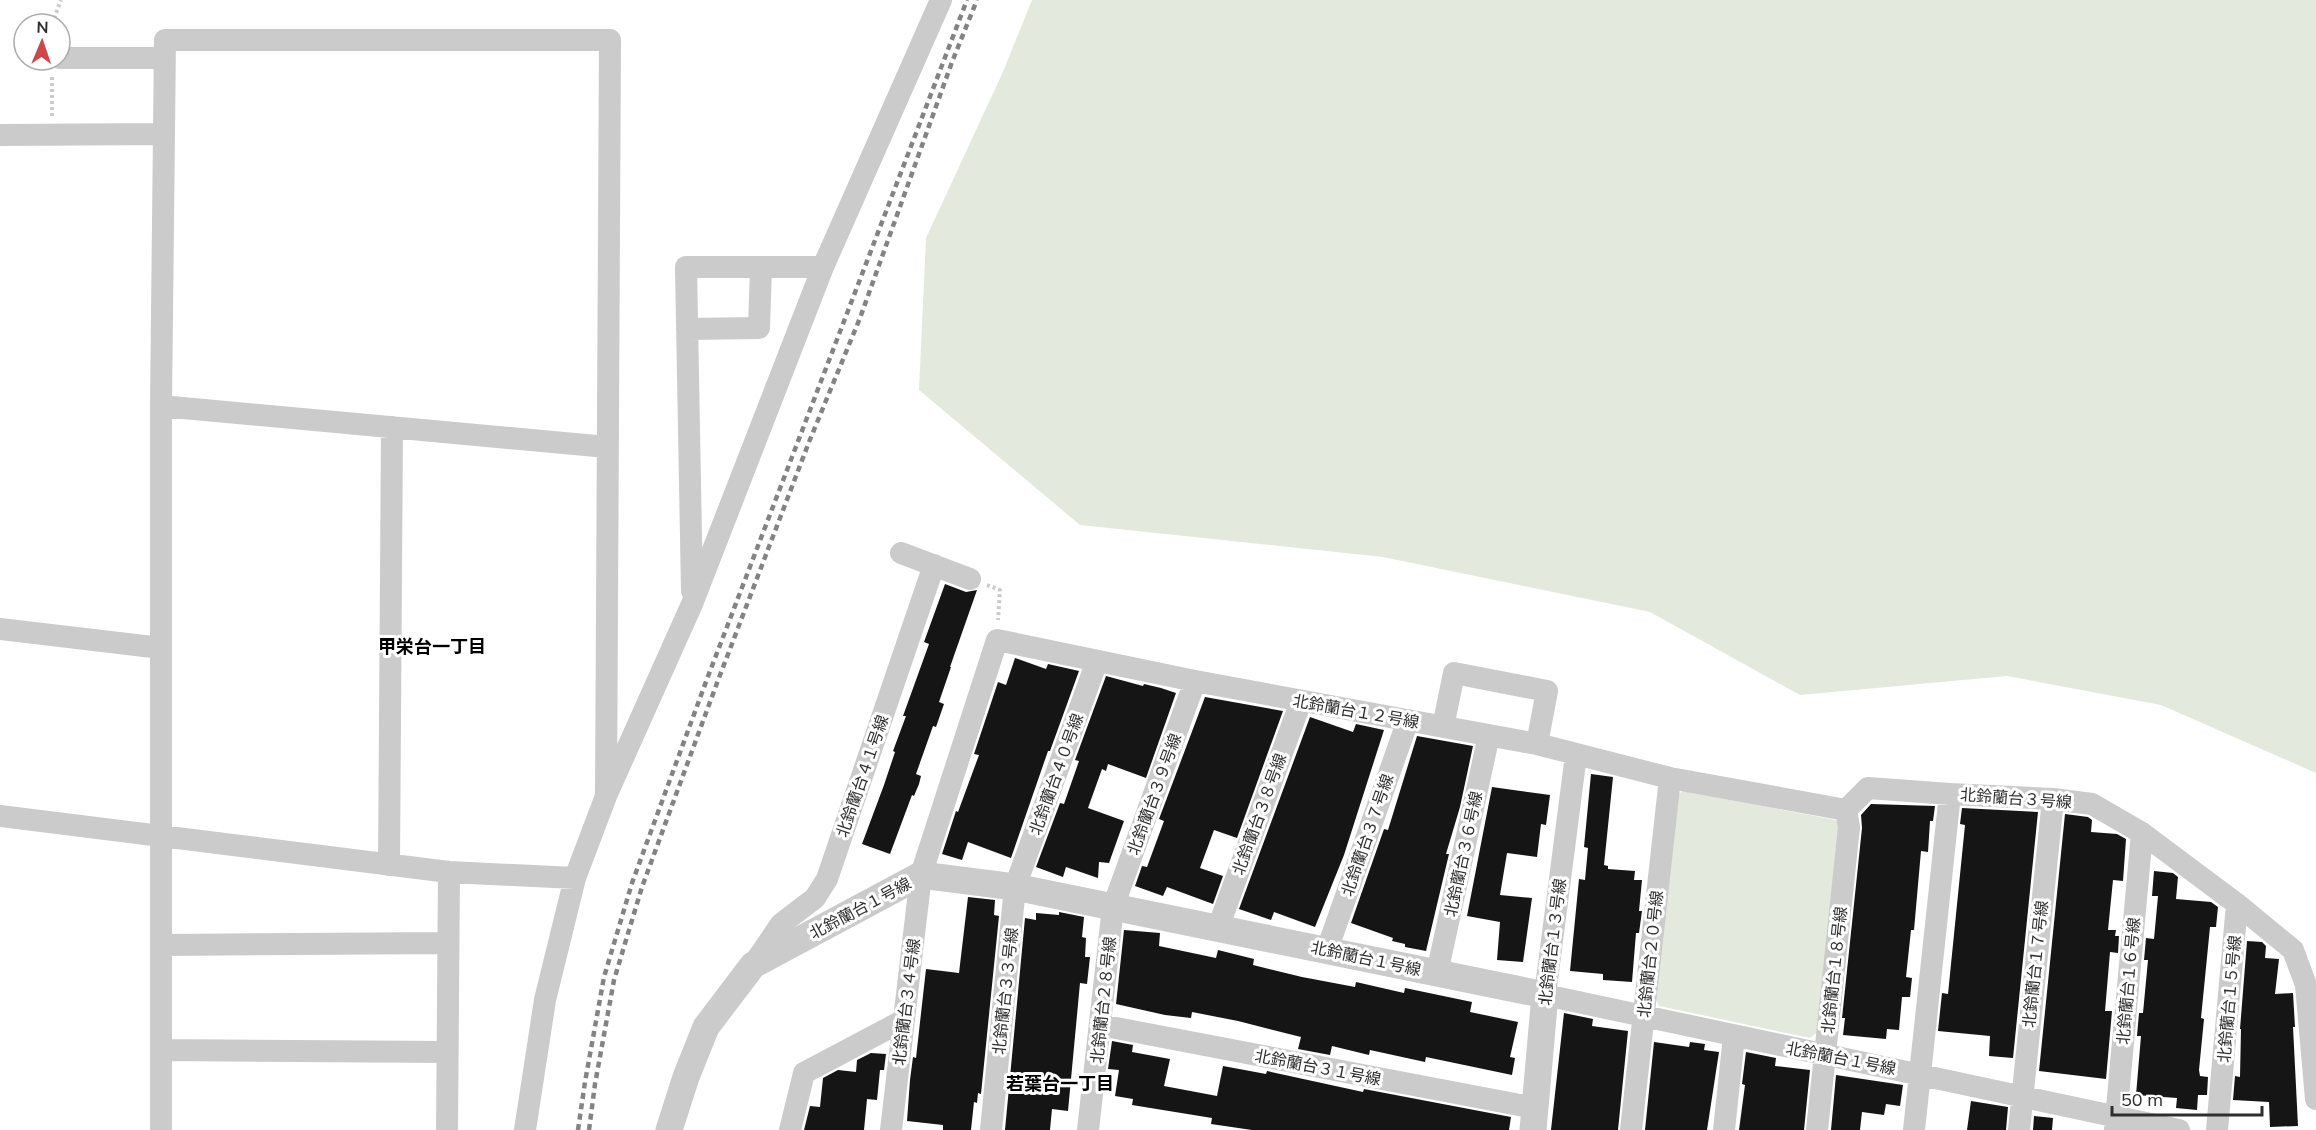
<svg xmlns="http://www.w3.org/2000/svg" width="2316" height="1130" font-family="Mulish,'Noto Sans JP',sans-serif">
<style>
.green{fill:#e3eadd}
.building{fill:#151515}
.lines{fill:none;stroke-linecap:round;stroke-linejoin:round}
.path{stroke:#cbcbcb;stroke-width:4;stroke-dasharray:3 3;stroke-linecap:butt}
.minor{stroke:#cbcbcb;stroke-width:22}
.tertiary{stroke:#cbcbcb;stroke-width:27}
.rail{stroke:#838383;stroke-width:4.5;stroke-dasharray:6 4.5;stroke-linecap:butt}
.labels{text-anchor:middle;stroke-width:6;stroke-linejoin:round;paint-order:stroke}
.street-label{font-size:16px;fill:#2e2e2e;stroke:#fff}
.neighbourhood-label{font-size:18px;font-weight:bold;fill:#000;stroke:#fff}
</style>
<rect width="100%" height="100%" fill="#fff"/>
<path class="green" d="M1032,0H2316V773L2161,705L2007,676L1800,695L1650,612L1383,557L1080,525L919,390L926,238L1002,74Z
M1683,791L1836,820L1843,830L1819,1031L1810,1038L1659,1006L1653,993L1675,796Z"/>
<path class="building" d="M945,584L966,592L977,590L950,667H951L939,702L944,704L936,727L933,726L916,774L921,776L919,784L914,796L912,795L890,854L862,844L884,785L895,752L893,751L906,716H903L929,644L924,642Z
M1015,658L1046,669L1048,664L1079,671L1050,751H1048L1011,858L968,842L962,860L942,854L956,811L958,812L979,755L974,754L998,682L1006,685Z
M1106,676L1143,686L1144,684L1161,688L1176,693L1146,778L1108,764L1106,771L1102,769L1088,808L1124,821L1109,863L1099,862L1098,878L1066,867L1063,877L1036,867L1060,803L1064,804L1079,761L1075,760Z
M1205,697L1283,711L1237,838L1214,830L1200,868L1223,876L1213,904L1167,887L1163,896L1135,886L1142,866L1147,867L1164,821L1159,819Z
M1310,717L1353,732L1356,724L1384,730L1344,855L1315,927L1274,912L1271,920L1239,909Z
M1417,736L1473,746L1460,807L1446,854H1449L1426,951L1405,947V944L1392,941L1393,938L1351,923L1384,829L1388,830Z
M1591,774L1613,777L1604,865L1608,866V869L1635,871L1634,880H1642L1639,911H1642L1639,933H1636L1632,982L1603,980V974L1570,971L1579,879L1585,880L1588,848L1584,847Z
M1492,787L1550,795L1546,825L1541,824L1537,857L1507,853L1500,895L1532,898L1523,962L1497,960L1500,922L1467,916Z
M1871,804L1935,806L1933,821H1930L1928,852L1921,851L1914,930H1911L1906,977L1912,978L1910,997H1902L1899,1030L1887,1029L1886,1039L1843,1035L1845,1018H1842L1862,828L1861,815Z
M1962,808L2038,812L2013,1058L1989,1056L1990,1036L1938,1031L1942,993L1948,994L1965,825L1960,824Z
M2065,814L2088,817L2092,820L2091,832L2117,834L2126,839L2123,881L2113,880L2108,930H2116L2115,936H2119L2118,953L2110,952L2105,1011H2112L2106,1079L2039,1071Z
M2154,871L2173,873L2178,877L2176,899L2211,902L2218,907L2216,927H2210L2201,1018L2204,1019L2199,1070L2200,1076L2208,1077L2207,1095H2198L2197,1110L2176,1108L2177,1098L2136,1095L2141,1036H2137L2139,1013H2143L2148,960H2144L2146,938L2154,939L2158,896H2152Z
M968,897L995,900L994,915L999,916L981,1094L978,1093L977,1103L974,1102L971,1130H943V1125L907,1121L910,1080L913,1057L916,1058L926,969L959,973Z
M1059,912L1084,917L1082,937L1086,938L1085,957H1090L1087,984L1080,983L1068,1111L1052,1109L1050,1130H1005L1025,918L1036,920V913L1059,915Z
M1124,930L1160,933L1159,946L1216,958L1218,950L1254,959L1253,965L1302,977L1355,987L1356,982L1404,993L1405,988L1472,1002L1470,1012L1518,1022L1510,1057L1515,1058L1512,1075L1426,1057L1425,1062L1370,1050L1369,1055L1332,1046L1330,1055L1298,1049L1301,1037L1238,1021L1192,1012L1191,1018L1165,1015L1116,1004Z
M2247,941L2262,942L2266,946L2265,958L2279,959L2275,994L2293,993L2295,1027H2293L2298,1126L2270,1127L2269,1102L2233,1100L2235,1076L2240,1077L2241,1029H2240Z
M1564,1013L1593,1019L1592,1026L1628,1031L1618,1130H1551Z
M1112,1041L1133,1045L1132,1052L1170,1059L1164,1086L1217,1096L1223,1066L1266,1074L1267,1071L1363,1092L1364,1089L1511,1117L1509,1130H1252L1211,1124L1212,1118L1132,1105L1133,1099L1115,1096L1119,1070L1108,1069Z
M1654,1042L1689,1047L1690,1042L1705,1044L1704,1050L1719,1052L1707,1130H1645Z
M1746,1052L1776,1058L1775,1066L1810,1070L1804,1130H1739L1745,1085L1742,1084Z
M871,1053L886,1054L884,1070H880L877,1100L867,1099L864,1130H804L810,1106L820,1107L823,1078L838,1070L856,1072L857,1060Z
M1836,1075L1903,1085L1900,1106L1886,1104L1884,1115L1862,1112L1860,1130H1831Z
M1971,1101L2008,1107L2006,1130H1967Z
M2034,1116L2053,1118L2052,1130H2033Z"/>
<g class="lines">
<path class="path" d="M52,24L61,0
M52,116V75
M987,585L1000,590L998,620"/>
<path class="minor" d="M60,58H164
M0,135L163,134
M687,329L759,328L761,267
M161,406L607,447
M901,553L970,579
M692,591L686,267H823
M0,629L161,648
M1443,727L1454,673L1547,691L1537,744
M1576,755L1545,995L2179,1130
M0,816L449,872L575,878
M389,865L392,427
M1218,928L1301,701
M162,945L448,943
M1327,950L1408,720
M753,965L781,924L815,898L827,879L934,565
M1437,973L1489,735
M1100,1025L1535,1108
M162,1050L447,1052
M161,1130V406L165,40H610L606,796
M447,1130L449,872
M525,1130L545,1000L575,878L606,796L692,604L823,267L941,0
M790,1130L804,1073L904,1020
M891,1130L921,875L997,640L1195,681L1537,744L1670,778L1846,810L1868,788L1950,794
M991,1130L1015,887L1097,661
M1088,1130L1113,907L1195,681
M1631,1130L1670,778
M1724,1130L1734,1036
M1817,1130L1849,827L1846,810
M1914,1130L1950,794L2053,799L2092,804L2142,833L2237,904L2293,950L2306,985L2316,1099
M2019,1130L2053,799
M2115,1130L2142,833
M2217,1130L2237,904"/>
<path class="tertiary" d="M669,1130L686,1077L706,1027L753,965L921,875L1015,887L1545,995L1533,1130"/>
<path class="rail" d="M578,1130L585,1082L604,977L632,883L707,679L967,0
M589,1130L595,1084L614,980L642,887L717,683L809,442L860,318L952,62L977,0"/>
</g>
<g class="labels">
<g class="street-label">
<text transform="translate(1356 711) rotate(10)" y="6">北鈴蘭台１２号線</text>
<text transform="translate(1056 774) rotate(-70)" y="6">北鈴蘭台４０号線</text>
<text transform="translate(862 776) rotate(-71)" y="6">北鈴蘭台４１号線</text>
<text transform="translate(1154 794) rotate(-70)" y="6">北鈴蘭台３９号線</text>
<text transform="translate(2016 798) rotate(4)" y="6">北鈴蘭台３号線</text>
<text transform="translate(1259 814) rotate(-70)" y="6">北鈴蘭台３８号線</text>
<text transform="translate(1367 835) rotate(-71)" y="6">北鈴蘭台３７号線</text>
<text transform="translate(1463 854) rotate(-78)" y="6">北鈴蘭台３６号線</text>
<text transform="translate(860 908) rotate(-28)" y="6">北鈴蘭台１号線</text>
<text transform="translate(1552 942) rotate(-83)" y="6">北鈴蘭台１３号線</text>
<text transform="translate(1650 954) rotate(-84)" y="6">北鈴蘭台２０号線</text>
<text transform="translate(1366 958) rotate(12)" y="6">北鈴蘭台１号線</text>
<text transform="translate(2035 964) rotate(-84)" y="6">北鈴蘭台１７号線</text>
<text transform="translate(1834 970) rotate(-84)" y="6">北鈴蘭台１８号線</text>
<text transform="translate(2128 981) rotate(-85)" y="6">北鈴蘭台１６号線</text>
<text transform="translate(1005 991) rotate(-84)" y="6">北鈴蘭台３３号線</text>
<text transform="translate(2229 999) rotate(-85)" y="6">北鈴蘭台１５号線</text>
<text transform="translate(1103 1000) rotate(-84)" y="6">北鈴蘭台２８号線</text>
<text transform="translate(906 1002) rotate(-83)" y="6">北鈴蘭台３４号線</text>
<text transform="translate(1841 1058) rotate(11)" y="6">北鈴蘭台１号線</text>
<text transform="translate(1318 1067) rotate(11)" y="6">北鈴蘭台３１号線</text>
</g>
<g class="neighbourhood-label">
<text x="432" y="653">甲栄台一丁目</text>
<text x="1060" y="1090">若葉台一丁目</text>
</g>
</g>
<g transform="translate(42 42) rotate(2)"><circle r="28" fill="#ffffff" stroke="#ababab" stroke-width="1.5"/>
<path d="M0-4.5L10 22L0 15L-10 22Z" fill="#cf464a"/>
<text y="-9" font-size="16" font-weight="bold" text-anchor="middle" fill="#2e2e2e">N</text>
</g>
<path d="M2112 1106v9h150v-9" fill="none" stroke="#2e2e2e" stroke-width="3"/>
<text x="2121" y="1106" font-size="18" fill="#2e2e2e" stroke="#ffffff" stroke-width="4.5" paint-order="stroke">50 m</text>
</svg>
